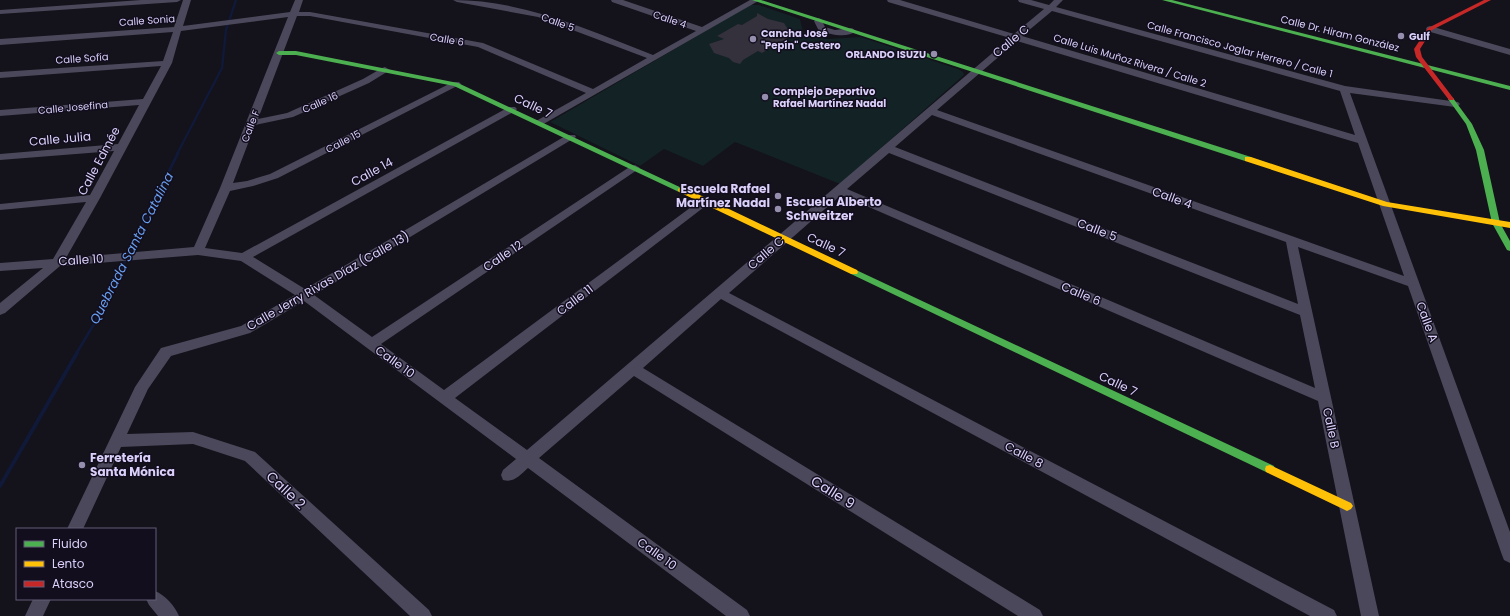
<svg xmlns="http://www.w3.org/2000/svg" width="1510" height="616" font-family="Poppins,sans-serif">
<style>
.green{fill:#122225}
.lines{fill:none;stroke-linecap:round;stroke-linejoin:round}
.stream-far2{stroke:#101938;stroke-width:2.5}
.stream-far1{stroke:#101938;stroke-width:3}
.stream{stroke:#101938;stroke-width:4}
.building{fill:#34303c}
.street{fill:#4a485a;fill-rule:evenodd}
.fast{fill:#4caf50;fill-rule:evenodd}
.slow{fill:#ffc107;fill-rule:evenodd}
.jam{fill:#c62828;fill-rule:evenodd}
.poi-dot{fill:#958eac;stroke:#130e1e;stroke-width:1.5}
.labels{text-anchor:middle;stroke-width:3;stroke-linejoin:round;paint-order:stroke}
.far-street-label{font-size:10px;fill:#dad0fa;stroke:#130e1e}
.far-poi-label{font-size:10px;font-weight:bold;fill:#dad0fa;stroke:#130e1e;text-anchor:start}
.street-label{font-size:12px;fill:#dad0fa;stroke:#130e1e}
.poi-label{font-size:12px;font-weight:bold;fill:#dad0fa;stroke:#130e1e;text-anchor:start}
.water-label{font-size:13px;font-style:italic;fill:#689fef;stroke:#130e1e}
.near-street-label{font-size:14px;fill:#dad0fa;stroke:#130e1e}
</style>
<rect width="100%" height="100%" fill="#14121a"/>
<path class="green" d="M750,5H759L800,19L803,32L827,39L861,37L958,69L963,72L964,75L840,184L735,142L703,166L664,149L640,166L550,122Z"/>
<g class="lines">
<path class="stream-far2" d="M177,154L222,68L226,30L236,0"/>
<path class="stream-far1" d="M76,354L94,324L178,153"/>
<path class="stream" d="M0,486L77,353"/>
</g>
<path class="building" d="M757,13L768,19L784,23L789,31L796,33L762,53L758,51L743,60L740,64L733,62L729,58L714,53L709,44L724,39L717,36L738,24L742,25L757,16Z"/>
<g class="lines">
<path class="street" d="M141,0H181L177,2L0,14V10Z
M183,0H191L183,26L290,12L295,0H303L299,12H310L483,43L593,89L647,58L538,17L457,2L453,0C523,0 589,30 653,55L696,31L612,2L611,0H623L702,27L750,0H760L540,126L535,123L536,121L586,93L478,47L310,16H297L258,119L287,113L363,79L382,68L385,67L390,70L369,83L293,117L255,125L233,183L247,181L270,174L453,82H459L461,84L278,178L253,186L230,191L205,248L242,253L509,107H515L517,109L515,111L253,257L305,289L567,135H575L576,137L314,295L372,337L631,166L635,165L640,168L381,344L444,390L702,199H710L712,201L455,398L527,450L1010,38L888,2L887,0H900L1014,34L1044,9L1019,2L1018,0H1031L1049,5L1054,0H1063L1056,7L1345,86L1458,102L1460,104L1458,106L1455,107L1350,93L1510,532V563L1504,560L1502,555L1408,286L1298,247L1379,616H1361L1318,401L841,195L729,293L1334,610L1337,616H1310L721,299L643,368L1040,610L1043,616H1018L634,376L539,458L747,610L750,616H726L528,468C520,475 514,483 503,480L501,475L503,470L516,459L304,301L250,333L171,356L148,389L127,434L193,432L255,452L429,610L432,616H410L245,461L193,444L121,447L83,529H67L135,387L161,348L241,326L295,295L241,261L198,255L60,266L5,313L0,315V303L43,268L0,271V263L53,259L86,202L0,210V204L90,195L114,151L0,160V154L118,144L139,105L0,116V110L143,99L161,66L0,78V72L163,61L173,32L0,45V39L174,27ZM1052,11L1340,91L1355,135L1022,36ZM288,17L220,188L194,247L66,258L100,198L172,63L181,31ZM1017,41L1358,143L1404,276L937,110ZM932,115L1286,242L1298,304L895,147ZM889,153L1300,315L1315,388L847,189Z
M818,18L821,19L825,27L835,30L852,28L856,31C847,39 830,34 819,31L814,21Z
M1430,26L1510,49V55L1427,31L1426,29L1427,27Z
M155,591C165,595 175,606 179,616H158L149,605L146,599H155Z
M33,599H51L43,616H25Z"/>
<path class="fast" d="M752,0H761L1251,157L1252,159L1251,161H1245Z
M1162,0H1172L1510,86V90Z
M296,51L458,83L686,190L685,192H679L454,86L296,55H279L276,53L279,51Z
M1451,97L1453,98L1472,124L1484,150L1500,223L1510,241V251L1507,250L1492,223L1476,150L1466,124L1448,99Z
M854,269L1274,466L1275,469L1274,472L1270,473L1266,472L851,274L850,272L851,270Z"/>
<path class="slow" d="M1245,157H1251L1387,202L1510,222V228L1383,206L1245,161Z
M679,188H685L857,270L858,272L857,274H851L679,192L678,190Z
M1270,465L1351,503L1353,506L1351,509L1347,511L1343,509L1266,472L1265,469L1266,466Z"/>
<path class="jam" d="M1484,0H1491L1432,30L1420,49L1422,57L1454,99L1453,100H1449L1416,57L1414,49L1428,28Z"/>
</g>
<g class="poi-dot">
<circle cx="1401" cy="36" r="4"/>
<circle cx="753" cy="39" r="4"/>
<circle cx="934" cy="54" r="4"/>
<circle cx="765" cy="97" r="4"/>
<circle cx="778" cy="196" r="4"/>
<circle cx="778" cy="209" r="4"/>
<circle cx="82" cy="465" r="4"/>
</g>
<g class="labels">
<g class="far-street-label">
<text transform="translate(670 19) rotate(19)" y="4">Calle 4</text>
<text transform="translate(147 20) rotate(-4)" y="4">Calle Sonia</text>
<text transform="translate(558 22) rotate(20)" y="4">Calle 5</text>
<text transform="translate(1340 33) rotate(14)" y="4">Calle Dr. Hiram González</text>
<text transform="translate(447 39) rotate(10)" y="4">Calle 6</text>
<text transform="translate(1240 49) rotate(15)" y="4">Calle Francisco Joglar Herrero / Calle 1</text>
<text transform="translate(82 58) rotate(-4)" y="4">Calle Sofía</text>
<text transform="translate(1130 60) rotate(17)" y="4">Calle Luis Muñoz Rivera / Calle 2</text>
<text transform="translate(320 102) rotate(-24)" y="4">Calle 16</text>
<text transform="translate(73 107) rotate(-5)" y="4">Calle Josefina</text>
<text transform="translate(250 126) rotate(-69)" y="4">Calle F</text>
<text transform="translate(343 141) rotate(-27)" y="4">Calle 15</text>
</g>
<g class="far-poi-label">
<text x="761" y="37">Cancha José<tspan x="761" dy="12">"Pepín" Cestero</tspan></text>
<text x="1409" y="40">Gulf</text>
<text x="926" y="58" text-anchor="end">ORLANDO ISUZU</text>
<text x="773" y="95">Complejo Deportivo<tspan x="773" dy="12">Rafael Martínez Nadal</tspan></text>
</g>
<g class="street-label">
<text transform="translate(1011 41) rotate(-40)" y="4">Calle C</text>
<text transform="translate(533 106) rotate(25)" y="4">Calle 7</text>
<text transform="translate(60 139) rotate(-5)" y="4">Calle Julia</text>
<text transform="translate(99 161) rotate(-62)" y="4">Calle Edmée</text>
<text transform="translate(372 172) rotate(-29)" y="4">Calle 14</text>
<text transform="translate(1172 198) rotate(20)" y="4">Calle 4</text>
<text transform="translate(1097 230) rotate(21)" y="4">Calle 5</text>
<text transform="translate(826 245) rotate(25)" y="4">Calle 7</text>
<text transform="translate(766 253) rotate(-41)" y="4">Calle C</text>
<text transform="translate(503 256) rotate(-34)" y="4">Calle 12</text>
<text transform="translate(81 260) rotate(-4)" y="4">Calle 10</text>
<text transform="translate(328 281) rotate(-30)" y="4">Calle Jerry Rivas Díaz (Calle 13)</text>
<text transform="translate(1081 294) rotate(23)" y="4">Calle 6</text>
<text transform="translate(575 300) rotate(-37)" y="4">Calle 11</text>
<text transform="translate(1427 322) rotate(70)" y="4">Calle A</text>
<text transform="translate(395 362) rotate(36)" y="4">Calle 10</text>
<text transform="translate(1118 384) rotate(25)" y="4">Calle 7</text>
<text transform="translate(1331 428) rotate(78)" y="4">Calle B</text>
<text transform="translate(1024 455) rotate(28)" y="4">Calle 8</text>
<text transform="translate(657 554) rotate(36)" y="4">Calle 10</text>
</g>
<g class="poi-label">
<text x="770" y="193" text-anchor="end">Escuela Rafael<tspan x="770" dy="14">Martínez Nadal</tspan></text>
<text x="786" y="206">Escuela Alberto<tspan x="786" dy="14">Schweitzer</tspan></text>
<text x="90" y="462">Ferretería<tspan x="90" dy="14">Santa Mónica</tspan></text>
</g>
<g class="water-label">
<text transform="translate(131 248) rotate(-63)" y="5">Quebrada Santa Catalina</text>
</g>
<g class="near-street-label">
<text transform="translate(286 490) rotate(43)" y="5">Calle 2</text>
<text transform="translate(833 492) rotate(32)" y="5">Calle 9</text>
</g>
</g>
<rect x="16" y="528" width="140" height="72" fill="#130e1e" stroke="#635c76"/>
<rect x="24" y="541" width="20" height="6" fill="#4caf50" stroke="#635c76"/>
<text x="52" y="548" font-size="12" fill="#dad0fa">Fluido</text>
<rect x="24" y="561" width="20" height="6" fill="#ffc107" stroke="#635c76"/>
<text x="52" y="568" font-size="12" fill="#dad0fa">Lento</text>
<rect x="24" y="581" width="20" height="6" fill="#c62828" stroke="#635c76"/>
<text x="52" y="588" font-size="12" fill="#dad0fa">Atasco</text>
</svg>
